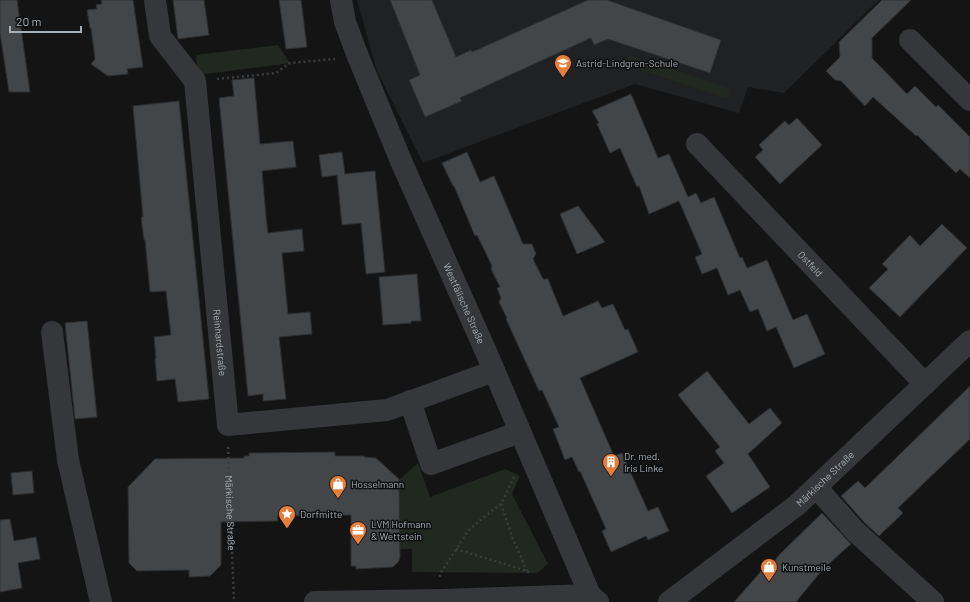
<svg xmlns="http://www.w3.org/2000/svg" width="970" height="602" font-family="Barlow,sans-serif">
<style>
.built{fill:#202122}
.green{fill:#212820}
.building{fill:#434648;stroke:#2e2f31}
.lines{fill:none;stroke-linecap:round;stroke-linejoin:round}
.path{stroke:#3b3e41;stroke-width:2.5;stroke-dasharray:2 3;stroke-linecap:butt}
.minor{stroke:#35373a;stroke-width:22}
.labels{text-anchor:middle;stroke-width:3;stroke-linejoin:round;paint-order:stroke}
.poi-label{font-size:10px;fill:#a6afb5;stroke:#0f0f10;text-anchor:start}
.street-label{font-size:10px;fill:#a6afb5;stroke:#0f0f10}
</style>
<rect width="100%" height="100%" fill="#141415"/>
<path class="built" d="M357,0H879L784,93L748,87L739,113L635,84L423,163L377,71Z"/>
<path class="green" d="M278,45L290,63L198,75L196,55Z
M629,55L731,89L727,99L626,65Z
M418,463L430,497L505,469L520,476L512,494L548,564L537,573L412,572V549H400L399,480Z"/>
<path class="building" d="M0,0H17L30,92H9L0,33Z
M101,0H133L143,67L127,69L128,74L108,76L91,64L95,59L91,28H90L87,10L97,9L96,5L102,4Z
M173,0H204L209,35L178,39Z
M279,0H301L307,47L286,49Z
M390,0H432L456,57L471,50L472,52L588,0H607L721,40L710,73L608,39L594,45L591,38L460,98L462,101L425,117L409,80L420,75Z
M882,0H911L872,38V58L907,94L915,86L936,107L938,105L970,137V178L960,169L956,173L917,135L916,136L873,97L865,106L841,81L835,80L826,71L840,57L839,42Z
M254,78L260,144L293,141L296,167L262,171L266,217L268,233L302,229L304,251L282,253L288,314L310,312L312,334L279,337L286,399L263,401V394L248,396L219,98L234,96L232,80Z
M631,94L658,158L669,154L688,197L696,193L701,203L714,197L740,258L742,257L747,268L767,260L793,320L807,314L825,354L794,368L776,327L767,331L758,309L750,312L740,290L728,295L717,268L702,274L695,257L702,254L679,201L649,214L639,186L637,187L620,148L610,153L597,124L599,123L592,111Z
M179,101L209,399L178,402L175,379L157,381L155,359L156,358L154,337L171,335L166,291L150,292L145,240H144L141,217H143L133,106Z
M797,118L822,145L780,184L755,157L763,150L759,145L777,128L785,121L789,125Z
M342,152L345,174H344L375,171L385,272L366,274L361,223L342,225L337,175L322,177L319,155Z
M467,152L480,182L494,176L523,244H532L536,254L533,259L543,279H548L563,316L598,301L602,308L613,304L625,330L628,329L638,352L580,378L614,456L622,453L648,511L658,507L669,531L648,540L646,536L611,552L602,531L606,529L580,471L579,472L572,457L565,460L553,429L559,427L542,390L539,391L506,319L507,318L499,302L501,298L497,288L500,287L491,269L492,266L477,235L475,236L454,186H453L442,163Z
M578,206L605,242L577,254L560,214Z
M942,224L967,248L900,317L869,288L888,269L882,264L910,235L920,246Z
M417,274L421,321H411V323L383,325L379,277Z
M87,321L97,417L75,419L65,323Z
M707,371L749,424L770,408L782,423L748,454L770,487L732,513L706,476L724,463L715,451L720,447L678,395Z
M970,386V439L898,508L903,513L879,536L864,522L841,496L858,481L865,488Z
M335,452V456H364V457L376,458L399,479L400,557L399,561L393,567L356,569V566H351V515L277,516L278,521L221,522V565L210,576L189,577V570L137,571L129,563L128,487L155,459L244,458V456H249V453Z
M32,471L34,493L13,495L11,473Z
M822,513L851,544L823,569L796,602H734L763,569L766,571L780,554Z
M10,519L14,541L36,537L40,559L18,563L22,588L0,592V520Z"/>
<g class="lines">
<g class="path">
<path d="M217,79L276,73L290,63L335,59"/>
<path id="s1" d="M228,447L234,602"/>
<path d="M501,504L513,539L527,571"/>
<path d="M456,549L527,571L529,573"/>
<path d="M440,577V574L468,531L484,517L501,504L514,477"/>
</g>
<g class="minor">
<path id="s2" d="M155,0L160,36L195,81L228,425L387,410L494,371"/>
<path id="s3" d="M341,0L345,22L357,54L401,161L487,354L590,595L598,602"/>
<path d="M910,40L970,100"/>
<path id="s4" d="M697,144L925,384"/>
<path d="M52,332L68,460L101,602"/>
<path d="M410,401L431,464L520,432"/>
<path d="M816,487L855,531L933,602"/>
<path d="M315,602L441,600L590,595"/>
<path id="s5" d="M669,602L797,505L970,341"/>
</g>
</g>
<defs>
<symbol id="school-pin" viewBox="-11 -11 22 30"><path d="M0 17L-7.5 6A9.5 9.5 0 1 1 7.5 6Z" fill="#e67e3b" stroke="#0f0f10"/><path d="M0-5L7-2L0 1L-7-2ZM-4 1L0 2.5L4 1V4Q0 6-4 4Z" fill="#fff"/></symbol>
<symbol id="building-pin" viewBox="-11 -11 22 30"><path d="M0 17L-7.5 6A9.5 9.5 0 1 1 7.5 6Z" fill="#e67e3b" stroke="#0f0f10"/><path d="M-4-6H4V6H1V3H-1V6H-4ZM-2.5-4.3h1.7v1.8h-1.7ZM.8-4.3h1.7v1.8H.8ZM-2.5-1h1.7V.8h-1.7ZM.8-1h1.7V.8H.8Z" fill="#fff"/></symbol>
<symbol id="shop-pin" viewBox="-11 -11 22 30"><path d="M0 17L-7.5 6A9.5 9.5 0 1 1 7.5 6Z" fill="#e67e3b" stroke="#0f0f10"/><path d="M-5-2.5h2.3a2.7 3.5 0 0 1 5.4 0H5L5.5 6h-11ZM-1.5-2.5h3a1.5 2.3 0 0 0-3 0Z" fill="#fff"/></symbol>
<symbol id="sight-pin" viewBox="-11 -11 22 30"><path d="M0 17L-7.5 6A9.5 9.5 0 1 1 7.5 6Z" fill="#e67e3b" stroke="#0f0f10"/><path d="M0-6L1.8-2.2L6-1.7L2.9 1.2L3.7 5.4L0 3.3L-3.7 5.4L-2.9 1.2L-6-1.7L-1.8-2.2Z" fill="#fff"/></symbol>
<symbol id="office-pin" viewBox="-11 -11 22 30"><path d="M0 17L-7.5 6A9.5 9.5 0 1 1 7.5 6Z" fill="#e67e3b" stroke="#0f0f10"/><path d="M-6-3h4V-5.5h4V-3h4V5H-6ZM-1-4.5V-3h2v-1.5ZM-6 0V1H6V0Z" fill="#fff"/></symbol>
</defs>
<g fill-rule="evenodd">
<use href="#school-pin" x="553" y="53" width="20" height="27"/>
<use href="#building-pin" x="601" y="452" width="20" height="27"/>
<use href="#shop-pin" x="328" y="474" width="20" height="27"/>
<use href="#sight-pin" x="277" y="504" width="20" height="27"/>
<use href="#office-pin" x="348" y="520" width="20" height="27"/>
<use href="#shop-pin" x="759" y="557" width="20" height="27"/>
</g>
<g class="labels">
<g class="poi-label">
<text x="576" y="67">Astrid-Lindgren-Schule</text>
<text x="624" y="460">Dr. med.<tspan x="624" dy="12">Iris Linke</tspan></text>
<text x="351" y="488">Hosselmann</text>
<text x="300" y="518">Dorfmitte</text>
<text x="371" y="528">LVM Hofmann<tspan x="371" dy="12">&amp; Wettstein</tspan></text>
<text x="782" y="571">Kunstmeile</text>
</g>
<g class="street-label">
<text dy="4" stroke="none"><textPath href="#s4" startOffset="165">Ostfeld</textPath></text>
<text dy="4" stroke="none"><textPath href="#s3" startOffset="328">Westfälische Straße</textPath></text>
<text dy="4" stroke="none"><textPath href="#s2" startOffset="356">Reinhardstraße</textPath></text>
<text dy="4" stroke="none"><textPath href="#s5" startOffset="199">Märkische Straße</textPath></text>
<text dy="4" stroke="none"><textPath href="#s1" startOffset="66">Märkische Straße</textPath></text>
</g>
</g>
<path d="M10 26v6h71v-6" fill="none" stroke="#a6afb5" stroke-width="2"/>
<text x="16" y="26" font-size="12" fill="#a6afb5" stroke="#0f0f10" stroke-width="3" paint-order="stroke">20 m</text>
</svg>
